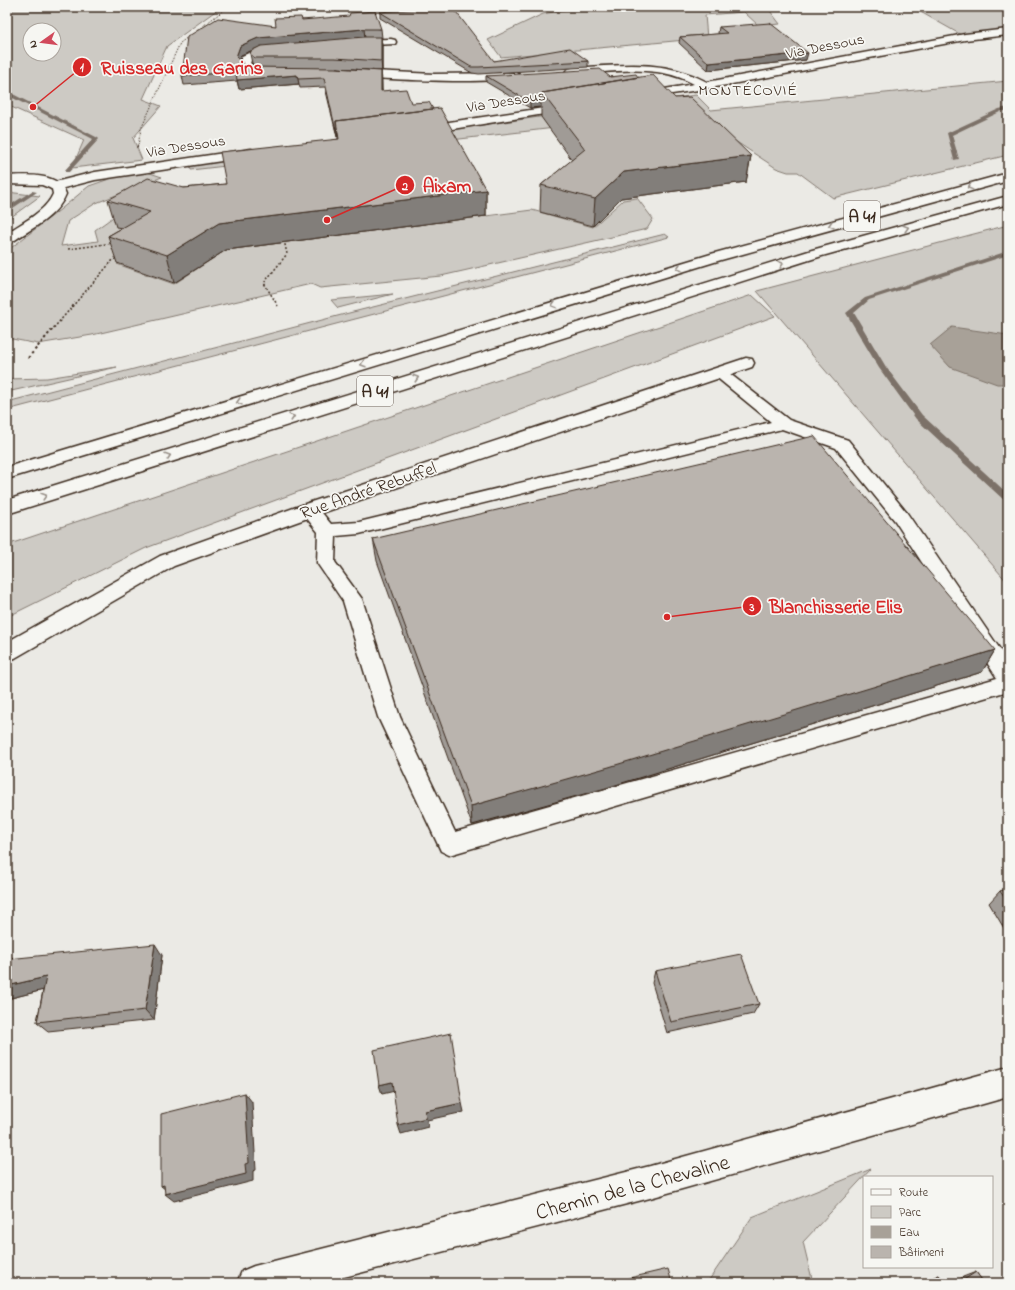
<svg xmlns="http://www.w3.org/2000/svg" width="1015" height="1290" font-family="'Indie Flower',sans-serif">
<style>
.green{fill:#cdcac4;stroke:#847a71;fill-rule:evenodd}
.water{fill:#a8a198;stroke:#7c7167}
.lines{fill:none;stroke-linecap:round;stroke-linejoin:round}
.stream{fill:#7c7167;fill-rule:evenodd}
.service-casing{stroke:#3b2a1e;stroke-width:3}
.minor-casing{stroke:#3b2a1e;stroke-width:3}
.tertiary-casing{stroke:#3b2a1e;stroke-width:3}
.motorway-casing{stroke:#3b2a1e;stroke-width:3}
.path-far2{stroke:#3b2a1e;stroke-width:1;stroke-dasharray:1.5 1.5;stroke-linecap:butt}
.path-far1{stroke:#3b2a1e;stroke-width:1.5;stroke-dasharray:2 2;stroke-linecap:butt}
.path{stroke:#3b2a1e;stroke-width:2;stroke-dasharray:2.5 2.5;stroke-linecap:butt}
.service{fill:#f6f6f2;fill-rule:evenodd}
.minor{fill:#f6f6f2;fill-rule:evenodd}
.tertiary{fill:#f6f6f2;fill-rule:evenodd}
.motorway{fill:#f6f6f2;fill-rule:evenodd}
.wall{fill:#a09b96;stroke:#3b2a1e;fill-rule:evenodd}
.shaded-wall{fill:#827e7a;stroke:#3b2a1e}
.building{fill:#bab4ae;stroke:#3b2a1e}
.oneway{stroke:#989088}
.labels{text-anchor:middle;stroke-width:3.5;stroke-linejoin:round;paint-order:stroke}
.far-street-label{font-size:15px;fill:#3b2a1e;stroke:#f6f6f2}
.far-neighbourhood-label{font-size:16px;letter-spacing:1px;fill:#3b2a1e;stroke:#f6f6f2}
.shield{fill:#f6f6f2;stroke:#73675e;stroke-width:1}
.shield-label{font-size:17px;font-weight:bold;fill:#3b2a1e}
.street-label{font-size:18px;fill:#3b2a1e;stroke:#f6f6f2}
.near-street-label{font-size:22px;fill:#3b2a1e;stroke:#f6f6f2}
.leader{fill:none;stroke:#d62828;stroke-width:1.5}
.callout-dot{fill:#d62828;stroke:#f6f6f2;stroke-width:1.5}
.mark-label{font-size:12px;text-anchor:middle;font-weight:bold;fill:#fff}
.callout-label{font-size:19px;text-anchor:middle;font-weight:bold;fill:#d62828;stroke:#f6f6f2;stroke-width:3.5;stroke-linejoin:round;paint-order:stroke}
</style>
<rect width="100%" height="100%" fill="#ebeae5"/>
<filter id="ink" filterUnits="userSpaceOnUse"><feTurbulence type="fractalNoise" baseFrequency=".025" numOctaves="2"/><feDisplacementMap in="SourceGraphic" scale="8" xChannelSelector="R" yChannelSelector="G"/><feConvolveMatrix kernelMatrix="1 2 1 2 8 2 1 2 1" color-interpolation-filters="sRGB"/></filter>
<g filter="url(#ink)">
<path class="green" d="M7,7H221L167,46L143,99L161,106L133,138L142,160L72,168L84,140L7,105ZM30,30H54V54H30Z
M579,7H767L780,24L759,26L744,12L705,15L707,38L501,57L488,40L543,14Z
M783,7H1008V32L965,37L917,10Z
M1008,81V155L833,198L798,172H788L776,168L723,133L581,125L191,170L190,166L696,95L711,110Z
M147,172L162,177L96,203L68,221L61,246L98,241L95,230L116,215L165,198L116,226L143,235L145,246L117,264L174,284L226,250L532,210L593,227L623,200L637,198L653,219L647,229L441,276L320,288L311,284L92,335L38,344L7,338V251L61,209L89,186L115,177Z
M7,192L40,196L7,220Z
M1008,225V583L757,291Z
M665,234L669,237L7,410V402L349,313Z
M393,294L338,308L331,300Z
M752,295L775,316L146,548L7,617V545Z
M117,367L7,392V379L47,378Z
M871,1169L803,1242L813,1283H707L752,1217Z"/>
<path class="water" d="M952,327L1008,335V384H997L950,367L930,345Z"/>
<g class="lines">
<path class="stream" d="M7,91L98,138L99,139L69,172H65V170L93,139L7,95Z
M1008,107V111H1002L952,135L959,159L954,160L947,133L999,109Z
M32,191L37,192L7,212V207Z
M1008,251V255L869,300L854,313L886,367L922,415L1008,494V502L1005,501L916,419L879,368L846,313L865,298Z"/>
<defs>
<path id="service" d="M720,368L725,370L789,420L848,440L907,513L1008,661V691L449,855L441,851L378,717L343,601L317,563L318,532L300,510L303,506C317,502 323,515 331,524L359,522L771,422L715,376L712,373L715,370ZM782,429L836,448L895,521L997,678L455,832L400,717L362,599L335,562L336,536L359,534Z"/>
<path id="minor" d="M1008,29V35L965,40L705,89L639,99L635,98L633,96L635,94L694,84C657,63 610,72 570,75L565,72C569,66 581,68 588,67C629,64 669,61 707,82L965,34Z
M391,39L395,40L396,42L395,44L351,46L346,43L351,40Z
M279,47L283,48L284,50L283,52L262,54L251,60L250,64L256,69L274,70L275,72L274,74H249L239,65L242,56L260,48Z
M353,70L434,74L516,73L521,76C514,85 367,80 349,75L348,73L349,71Z
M571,104L575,105L577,107L575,109L422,134L418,133L416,130L418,127L422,126Z
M251,149L255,150L257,153L255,156L95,180L56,190L51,189L49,186L51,183L95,172Z
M746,358L752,359L754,363L752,367L316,515L174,566L15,658L7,661V642L160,556L302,505Z
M1008,1067V1097L650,1198L321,1283H237L242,1271L254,1266L650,1166Z"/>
<path id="tertiary" d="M7,176C26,175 59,172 66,194C57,217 32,228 12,242L7,243V233C23,222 45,212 53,194L52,189L42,185L7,184Z"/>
<path id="motorway" d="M1008,173V181L721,260L7,479V467L711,254Z
M1008,196V204L822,256L7,514V500L812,250Z"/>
</defs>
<use href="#service" class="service-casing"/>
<use href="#minor" class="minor-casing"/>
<use href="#tertiary" class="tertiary-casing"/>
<use href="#motorway" class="motorway-casing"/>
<path class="path-far2" d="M195,32L228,7
M138,145L141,129L180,43L188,37"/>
<path class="path-far1" d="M137,148L138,144
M68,249L114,243
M278,306L264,283L287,254L284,240
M51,331L112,261L118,257"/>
<path class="path" d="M28,358L52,330"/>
<use href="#service" class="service"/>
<use href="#minor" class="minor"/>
<use href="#tertiary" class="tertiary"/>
<use href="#motorway" class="motorway"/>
</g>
<path class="wall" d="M380,12L494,61H588V67L479,74L472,73L380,18Z
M302,20L381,29L382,38H381L382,46V71L336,68L381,71L382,91L411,103L433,109L486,190V216L226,250L174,283L117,263L108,236L122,228L116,227L108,200L184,188L226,184L338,139V136L337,137L325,87L300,88L299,84L239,89L237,81L184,85L182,76L276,26ZM257,48L250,54L252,63L256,67H247L240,60L241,55Z
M719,27L806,60L708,70L679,43L680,37L719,34L718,33Z
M486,76L638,77L675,98L751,156L746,182L621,198L593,226L540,212L541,185L572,160L541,117V107L530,108L486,82Z
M373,539L995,650L982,672L606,788L472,825L377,561Z
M1008,889V935L989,903L1000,891Z
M9,954L13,959L162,955L154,1020L48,1031L37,1022L43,990L7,999V955Z
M655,971L759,1004L753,1014L667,1033L652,983Z
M976,1272L984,1283H953L963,1277Z
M939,1275L945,1283H922L927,1280Z"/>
<path class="shaded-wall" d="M364,29L365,38L260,47L241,55L238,66L236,57L240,46L258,38Z
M381,37L382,46V71L381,61Z
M808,53L806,60L708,70L709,63Z
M381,71L382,80V101L381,91Z
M297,75L299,84L239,89L237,80Z
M541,100V107L530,108V102Z
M335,127H336L338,136L337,137Z
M751,156L746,182L621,198L593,226L595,199L624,172Z
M486,190V216L226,250L174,283L167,255L219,223Z
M995,650L982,672L606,788L472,825L471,806Z
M155,944L162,955L154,1020L145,1010Z
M9,954L20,965L8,959Z
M46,977L56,987L7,999V986Z
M392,1082L395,1091L382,1094L379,1085Z
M245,1093L252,1102L256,1170L253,1171V1181L174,1201L165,1194L170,1193L161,1186Z
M462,1103L464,1112L427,1120L428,1127L401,1134L398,1125L425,1111Z"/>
<path class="building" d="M435,7H448L449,9L453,8L494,61L570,48L588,61L479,67H471L380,12Z
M375,11L381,29H364L258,38L240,46L236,57L247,67L335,68L381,71V91L406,89L411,103L429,102L433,109L336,121V127H335L324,78L298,79L297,75L237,80L236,72L182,76L187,37L218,18L276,26L275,18L301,17L302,20L349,16L350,13Z
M770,23L808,53L709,63L680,37L727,33L719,27Z
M364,37H381V61L335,58H255L250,54L251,51L261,46Z
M600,69L610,77L636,74L638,77L542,93L541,100L530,102L486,76Z
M653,75L675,98L690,97L751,156L624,172L595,199L541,185L585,149L542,93Z
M440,108L486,190L219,223L167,255L108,236L150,212L108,200L148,178L184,188L226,184L220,152L339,139L336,121Z
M814,436L995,650L609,767L471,806L373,539Z
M1008,889V903L1000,891Z
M155,944L145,1010L37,1022L46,977L7,986V955L9,954L8,959Z
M741,954L759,1004L671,1022L655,971Z
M451,1033L462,1103L425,1111L426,1118L398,1125L392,1082L379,1085L374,1050Z
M245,1093L249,1163L245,1164L246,1174L165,1194L164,1185L161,1186V1114Z
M668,1269L672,1283H608Z
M976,1272L984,1283H959Z
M939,1275L945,1283H926Z"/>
<defs><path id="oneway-chevron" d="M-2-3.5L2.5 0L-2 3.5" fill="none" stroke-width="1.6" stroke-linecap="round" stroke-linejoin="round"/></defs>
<g class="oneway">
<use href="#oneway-chevron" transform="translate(970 187) rotate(165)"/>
<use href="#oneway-chevron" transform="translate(831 225) rotate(164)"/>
<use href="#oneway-chevron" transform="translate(906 228) rotate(-16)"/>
<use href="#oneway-chevron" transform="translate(781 264) rotate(-17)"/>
<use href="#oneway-chevron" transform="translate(679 268) rotate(164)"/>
<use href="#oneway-chevron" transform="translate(554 305) rotate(163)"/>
<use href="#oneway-chevron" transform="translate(363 364) rotate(163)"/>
<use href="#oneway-chevron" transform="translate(416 378) rotate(-18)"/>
<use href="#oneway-chevron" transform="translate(239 402) rotate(163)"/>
<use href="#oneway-chevron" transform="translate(292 417) rotate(-18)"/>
<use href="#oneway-chevron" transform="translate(168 456) rotate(-18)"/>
<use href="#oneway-chevron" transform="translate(44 496) rotate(-17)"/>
</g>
</g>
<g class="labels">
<g class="far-street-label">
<text transform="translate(825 46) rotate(-11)" y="5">Via Dessous</text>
<text transform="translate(506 101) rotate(-9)" y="5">Via Dessous</text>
<text transform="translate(186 146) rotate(-9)" y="5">Via Dessous</text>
</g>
<g class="far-neighbourhood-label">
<text x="748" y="95">MONTÉCOVIÉ</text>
</g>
<g class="shield">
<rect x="844" y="201" width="36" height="30" rx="3"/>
<rect x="357" y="376" width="36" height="30" rx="3"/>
</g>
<g class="shield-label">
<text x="862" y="222">A 41</text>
<text x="375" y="397">A 41</text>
</g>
<g class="street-label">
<text transform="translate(368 490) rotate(-19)" y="6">Rue André Rebuffel</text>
</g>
<g class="near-street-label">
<text transform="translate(632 1186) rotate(-15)" y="8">Chemin de la Chevaline</text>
</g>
</g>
<path class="leader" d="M33 107L82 67M327 220L405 185M667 617L752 606"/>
<g class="callout-dot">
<circle cx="33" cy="107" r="4"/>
<circle cx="327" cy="220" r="4"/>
<circle cx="667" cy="617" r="4"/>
<circle cx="82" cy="67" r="10"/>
<circle cx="405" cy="185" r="10"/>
<circle cx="752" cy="606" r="10"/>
</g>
<g class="mark-label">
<text x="82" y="71">1</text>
<text x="405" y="190">2</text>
<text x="752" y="611">3</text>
</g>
<g class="callout-label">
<text x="182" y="74">Ruisseau des Garins</text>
<text x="447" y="192">Aixam</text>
<text x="836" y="613">Blanchisserie Elis</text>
</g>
<rect width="1015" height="1290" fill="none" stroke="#f6f6f2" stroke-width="24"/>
<rect x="12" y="12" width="991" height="1266" fill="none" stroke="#3b2a1e" stroke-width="1.5" filter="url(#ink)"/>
<rect x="863" y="1176" width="130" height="92" fill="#f6f6f2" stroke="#aba49d"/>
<rect x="871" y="1189" width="20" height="6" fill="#f6f6f2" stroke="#aba49d"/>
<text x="899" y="1196" font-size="12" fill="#3b2a1e">Route</text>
<rect x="871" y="1206" width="20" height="12" fill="#cdcac4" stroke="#aba49d"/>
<text x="899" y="1216" font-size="12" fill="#3b2a1e">Parc</text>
<rect x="871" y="1226" width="20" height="12" fill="#a8a198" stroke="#aba49d"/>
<text x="899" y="1236" font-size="12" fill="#3b2a1e">Eau</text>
<rect x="871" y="1246" width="20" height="12" fill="#bab4ae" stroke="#aba49d"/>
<text x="899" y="1256" font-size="12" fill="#3b2a1e">Bâtiment</text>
<g transform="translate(42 42) rotate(256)"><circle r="19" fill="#f6f6f2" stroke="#aba49d"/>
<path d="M0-3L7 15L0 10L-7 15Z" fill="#d1495b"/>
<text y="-6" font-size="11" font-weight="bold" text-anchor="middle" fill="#3b2a1e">N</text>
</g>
</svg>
